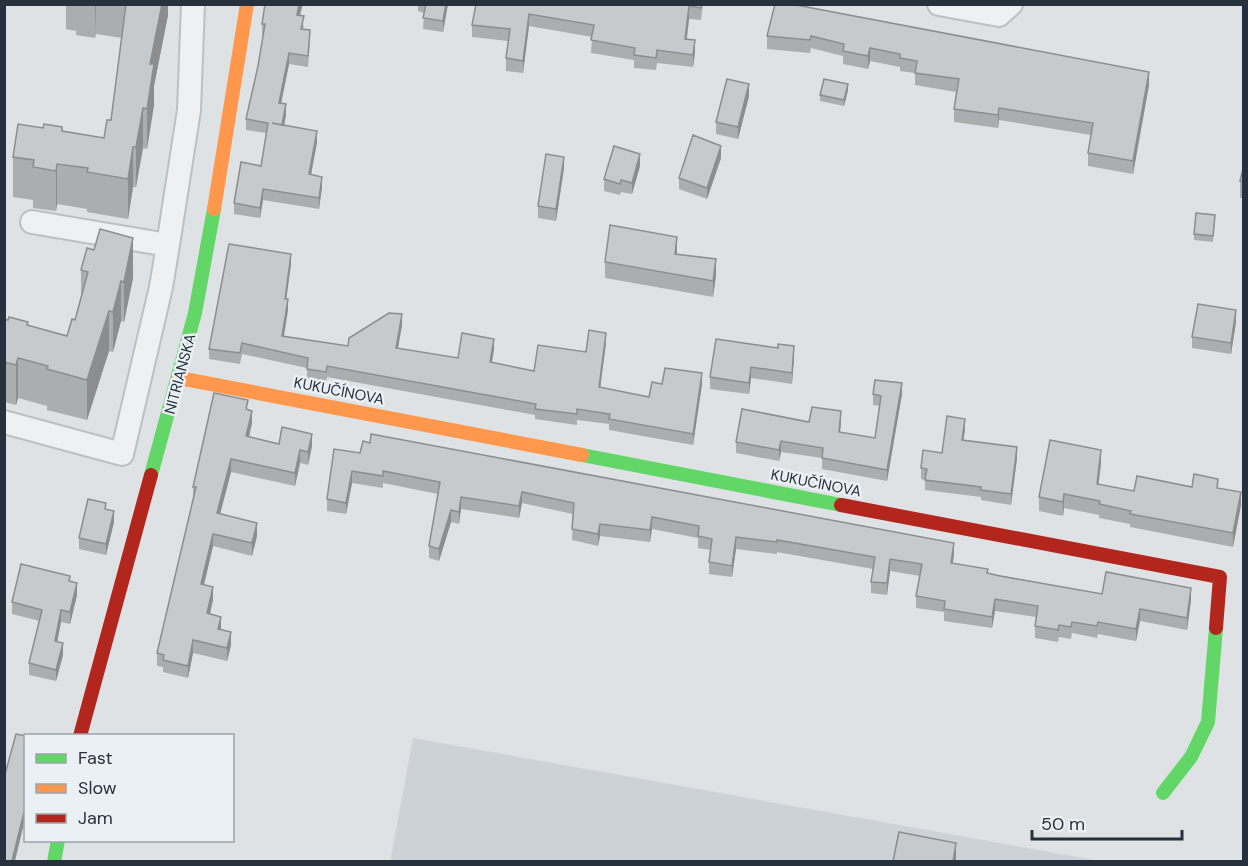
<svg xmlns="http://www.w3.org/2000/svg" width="1248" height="866" font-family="'DM Sans',sans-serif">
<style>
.built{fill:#ccd2d8}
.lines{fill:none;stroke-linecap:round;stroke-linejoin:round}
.street-casing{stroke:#bdc0c2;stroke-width:26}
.street{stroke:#eef0f1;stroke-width:22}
.fast{stroke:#63d668;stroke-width:14}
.slow{stroke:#ff974d;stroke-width:14}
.jam{stroke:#b3261e;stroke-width:14}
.wall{fill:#abaeaf}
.shaded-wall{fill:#8b8d8f}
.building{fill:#c7cacc;stroke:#8b8d8f;stroke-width:1.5}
.labels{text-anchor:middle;stroke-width:5;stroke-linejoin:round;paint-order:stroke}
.street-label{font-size:15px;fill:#26313d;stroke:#ebf0f5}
</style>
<rect width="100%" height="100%" fill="#dfe2e4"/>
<path class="built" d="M413,738L1100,861L390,862Z"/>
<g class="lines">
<defs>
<path id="street" d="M939,4L999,15L1011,4
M32,222L168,245
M4,422L122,454L161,287L168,245L189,110L193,4"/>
</defs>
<use href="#street" class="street-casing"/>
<use href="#street" class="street"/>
<path class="fast" d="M582,455L841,505
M151,475L195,313L214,209
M1163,793L1191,757L1208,722L1216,628
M54,862L58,840"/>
<path class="slow" d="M214,209L247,4
M179,378L582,455"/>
<path class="jam" d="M841,505L1220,577L1216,628
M80,736L151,475"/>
</g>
<path class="wall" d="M66,4H168V15L154,86V105L147,149L143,148L136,187H133L128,219L87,212V209L57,204L56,211L33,208V200L13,197V157L62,131L104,138L111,120L122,38L96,34L95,38L76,35V31L66,29Z
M265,4H303L299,15L304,27L303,29L310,41L308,67L289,64L281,103L286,115L284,125L317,142L311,175L322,187L319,209L263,200L260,218L234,214V203L261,166L267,133L246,130V119L258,66L263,35H262V24Z
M418,4H448L443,32L423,29L424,13L418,11Z
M476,4H703L701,20L689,19L687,39L695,52L693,67L657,63L656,70L634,68V60L591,53L592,37L529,26L523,73L506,71V58L508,41L472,37V25Z
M775,4L1149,85L1133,174L1088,166V153L1091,135L999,120L998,128L954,122V109L956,92L915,85V73L900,71V67L870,61L868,69L843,64V56L811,48L810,53L767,49V36Z
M848,90L844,106L820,101V95Z
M749,96L738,139L716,134V122Z
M721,158L707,199L679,189V178Z
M1244,164V198H1240V181Z
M640,166L632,194L621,192L620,195L604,191V179Z
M564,168L556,221L538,218V206Z
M1215,221L1213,242L1194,240V234Z
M677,255L716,275L713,297L605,278V262Z
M291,264L286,299L288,310L284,336L348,346L402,325L398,348L458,358L494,349L492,362L534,371L586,352L606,343L600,387L649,397L662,384H702L693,445L609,430V424L577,420V425L535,419V415L327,377L326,382L307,379V368L242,354L240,364L209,359V349Z
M81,270L133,278L124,322L121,321L113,352L109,351L87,420L47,410V406L18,398L16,405L4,402V319L67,336L75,320L81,298Z
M1236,322L1231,354L1192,348V337Z
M778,348L794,357L792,384L751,378L749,394L710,389V377Z
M873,394H902L887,481L822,469V458L781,452L779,461L736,453V442L841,422L840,432L875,438L879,406L873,405Z
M248,410L252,423L249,437L279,444L312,446L308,465L300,463L295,486L231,472L220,514L257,536L252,556L213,546L204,585L213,600L210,614L231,645L227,661L193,653L188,678L163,672V667L157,666V653L193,499V487Z
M965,429L963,441L1017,458L1011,505L981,500V497L925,490V480L921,479V468L942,453Z
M334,449L954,554L953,563L988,573L1102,594L1191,600L1187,630L1140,621L1136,641L1098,634L1097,638L1072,633L1071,639L1059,637L1058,642L1035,638V626L1036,617L995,611L992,628L944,621V612L916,608V596L920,576L890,571L887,595L871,593V582L873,569L777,552V554L736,549L732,577L709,574V562L711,550L698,548V538L652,529L650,542L600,536L598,546L572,540L573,514L522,503L519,518L461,509L459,524L451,522L439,561L429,558V546L438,494L383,483V488L352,483L346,514L327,511V499Z
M1101,463L1098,484L1134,491L1192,487L1218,488L1241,505L1233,547L1130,527V524L1099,518V515L1064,508L1063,516L1039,511V497Z
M106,509L114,522L106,555L79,549V538Z
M70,581L77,595L70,624L61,622L57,642L63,655L56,681L29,675V663L40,621L12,614V602Z"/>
<path class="shaded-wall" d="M95,4H96L95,38Z
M162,4H168V15L154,86V105L147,149V109L150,64Z
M299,4H303L297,26V15Z
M446,4H448L443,32V21Z
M689,6V19L685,51V39Z
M529,14V26L523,73V61Z
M695,40V52L693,67V55Z
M870,48V61L868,69V56Z
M289,53V64L279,114V103Z
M1149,72V85L1133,174V161Z
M749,84V96L738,139V127Z
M848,84V90L844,106V100Z
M286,104V115L282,136V125Z
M143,108V148L136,187V147Z
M999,108V120L998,128V115Z
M317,131V142L309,185V174Z
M721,146V158L707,199V188Z
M133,147V187L128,219V179Z
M640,154V166L632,194V183Z
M564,157V168L556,221V209Z
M57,164V204L56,211V171Z
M322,177V187L319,209V198Z
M263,189V200L260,218V208Z
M677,237V253L675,270V254Z
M133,238V278L124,322V282Z
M291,254V264L285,309V299Z
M716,259V275L713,297V281Z
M121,281V321L113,352V312Z
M288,299V310L282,346V336Z
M1236,310V322L1231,354V343Z
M109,311V351L87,420V380Z
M402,314V325L396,359V348Z
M606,333V343L599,398V387Z
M494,339V349L490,373V362Z
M794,346V357L792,384V373Z
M18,358V398L16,405V365Z
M751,367V378L749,394V383Z
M702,373V384L693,445V434Z
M902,383V394L887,481V470Z
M252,411V423L246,449V436Z
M841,411V422L839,442V432Z
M965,419V429L962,451V440Z
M312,434V446L308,465V452Z
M781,441V452L779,461V450Z
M1017,447V458L1011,505V494Z
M300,450V463L295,486V473Z
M1101,450V463L1097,498V484Z
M231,459V472L217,526V513Z
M352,471V483L346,514V503Z
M522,492V503L519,518V506Z
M1241,492V505L1233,547V533Z
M1064,494V508L1063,516V502Z
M461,497V509L459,524V512Z
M451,510V522L439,561V549Z
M114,511V522L106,555V544Z
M652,517V529L650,542V530Z
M257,523V536L252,556V543Z
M600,524V536L598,546V534Z
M213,534V546L201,597V584Z
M736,537V549L732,577V566Z
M954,543V554L951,574V563Z
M890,559V571L887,595V583Z
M77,583V595L70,624V612Z
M213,587V600L207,626V613Z
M1191,588V600L1187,630V618Z
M995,599V611L992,628V617Z
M1140,609V621L1136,641V629Z
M61,610V622L55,653V641Z
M221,617V630L218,629Z
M231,632V645L227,661V648Z
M193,640V653L188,678V666Z
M63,643V655L56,681V670Z
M26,804V815L15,861H12Z
M956,843V861H953Z"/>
<path class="building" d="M126,4H162L150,64H154L147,109L143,108L136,147H133L128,179L87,172L88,168L57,164L56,171L33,167L34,160L13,157L18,124L43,128L44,124L62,127V131L104,138L107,120H111Z
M265,4H299L297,15L304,16L301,29L310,30L308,56L289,53L279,103L286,104L282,125L272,123L317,131L309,174L322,177L319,198L263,189L260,208L234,203L241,162L261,166L268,123L246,119L258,66L265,24H262Z
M426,4H446L443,21L423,18Z
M476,4H702L701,8L689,6L685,39L695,40L693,55L657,50L656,58L634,55L635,48L591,40L594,25L529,14L523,61L506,58L510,29L472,25Z
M775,4H791L1149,72L1133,161L1088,153L1093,123L999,108L998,115L954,109L959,79L915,73L917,61L900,58V54L870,48L868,56L843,51L844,44L811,36L810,40L767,36Z
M727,79L749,84L738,127L716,122Z
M824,79L848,84L844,100L820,95Z
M693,135L721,146L707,188L679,178Z
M614,146L640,154L632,183L621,180L620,184L604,179Z
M546,154L564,157L556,209L538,206Z
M1244,164V181H1240Z
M1196,213L1215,215L1213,236L1194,234Z
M610,225L677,237L675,254L716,259L713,281L605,262Z
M100,229L133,238L124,282L121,281L113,312L109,311L87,380L47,369L48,366L18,358L16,365L4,362V319L8,320L9,317L28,322L27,325L67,336L72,319L75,320L88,272L81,270L87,248L94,250Z
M229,244L291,254L285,299H288L282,336L348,346L349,338L389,313L402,314L396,348L458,358L462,333L494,339L490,362L534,371L538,345L586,352L589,330L606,333L599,387L649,397L652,382L662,384L665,368L702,373L693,434L609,419L610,414L577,409V414L535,409L536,404L327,366L326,372L307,369L308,358L242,343L240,353L209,349Z
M1198,304L1236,310L1231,343L1192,337Z
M716,339L778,348V344L794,346L792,373L751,367L749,383L710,377Z
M875,380L902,383L887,470L822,458L823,448L781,441L779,450L736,442L742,409L809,422L812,407L841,411L839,432L875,438L881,396L873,394Z
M214,393L248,400L246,409L252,411L246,436L279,444L282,427L312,434L308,452L300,450L295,473L231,459L217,513L257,523L252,543L213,534L201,584L213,587L207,613L221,617L218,629L231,632L227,648L193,640L188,666L163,660L164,655L157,653L196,487H193Z
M947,416L965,419L962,440L1017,447L1011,494L981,490V487L925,480L927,469L921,468L923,450L942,453Z
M371,434L954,543L951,563L988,569L987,573L1000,576L1102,594L1106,572L1191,588L1187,618L1140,609L1136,629L1098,622L1097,626L1072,622L1071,627L1059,625L1058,630L1035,626L1038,606L995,599L992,617L944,609L945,601L916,596L922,564L890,559L887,583L871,582L875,557L777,540V542L736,537L732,566L709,562L712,539L698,536L699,526L652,517L650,530L600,524L598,534L572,529L574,503L522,492L519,506L461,497L459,512L451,510L439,549L429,546L440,482L383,471V476L352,471L346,503L327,499L334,449L360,453L363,441L370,443Z
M1050,440L1101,450L1097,484L1134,491L1137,476L1192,487L1194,474L1218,479L1217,488L1241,492L1233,533L1130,514L1131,511L1099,504L1100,501L1064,494L1063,502L1039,497Z
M88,499L106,503L105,509L114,511L106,544L79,538Z
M21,564L70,576L69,581L77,583L70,612L61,610L55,641L63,643L56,670L29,663L42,610L12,602Z
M16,734L26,736V804L12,861H4V778Z
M899,832L956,843L953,861H893Z"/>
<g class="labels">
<g class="street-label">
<text transform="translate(180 374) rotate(-75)" y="5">NITRIANSKA</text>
<text transform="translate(339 391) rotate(11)" y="5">KUKUČÍNOVA</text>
<text transform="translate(816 483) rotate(11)" y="5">KUKUČÍNOVA</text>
</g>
</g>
<rect width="1248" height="866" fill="none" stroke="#26313d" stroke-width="12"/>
<rect x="24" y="734" width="210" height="108" fill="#ebf0f5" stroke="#9ca4ab" stroke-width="1.5"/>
<rect x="36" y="754" width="30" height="9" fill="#63d668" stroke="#9ca4ab" stroke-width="1.5"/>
<text x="78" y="764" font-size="18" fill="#26313d">Fast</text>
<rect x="36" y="784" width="30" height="9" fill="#ff974d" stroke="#9ca4ab" stroke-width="1.5"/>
<text x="78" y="794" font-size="18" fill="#26313d">Slow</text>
<rect x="36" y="814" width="30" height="9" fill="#b3261e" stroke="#9ca4ab" stroke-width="1.5"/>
<text x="78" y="824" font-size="18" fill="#26313d">Jam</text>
<path d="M1032 830v9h150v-9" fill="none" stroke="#26313d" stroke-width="3"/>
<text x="1041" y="830" font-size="18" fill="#26313d" stroke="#ebf0f5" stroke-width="4.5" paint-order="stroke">50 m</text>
</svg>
